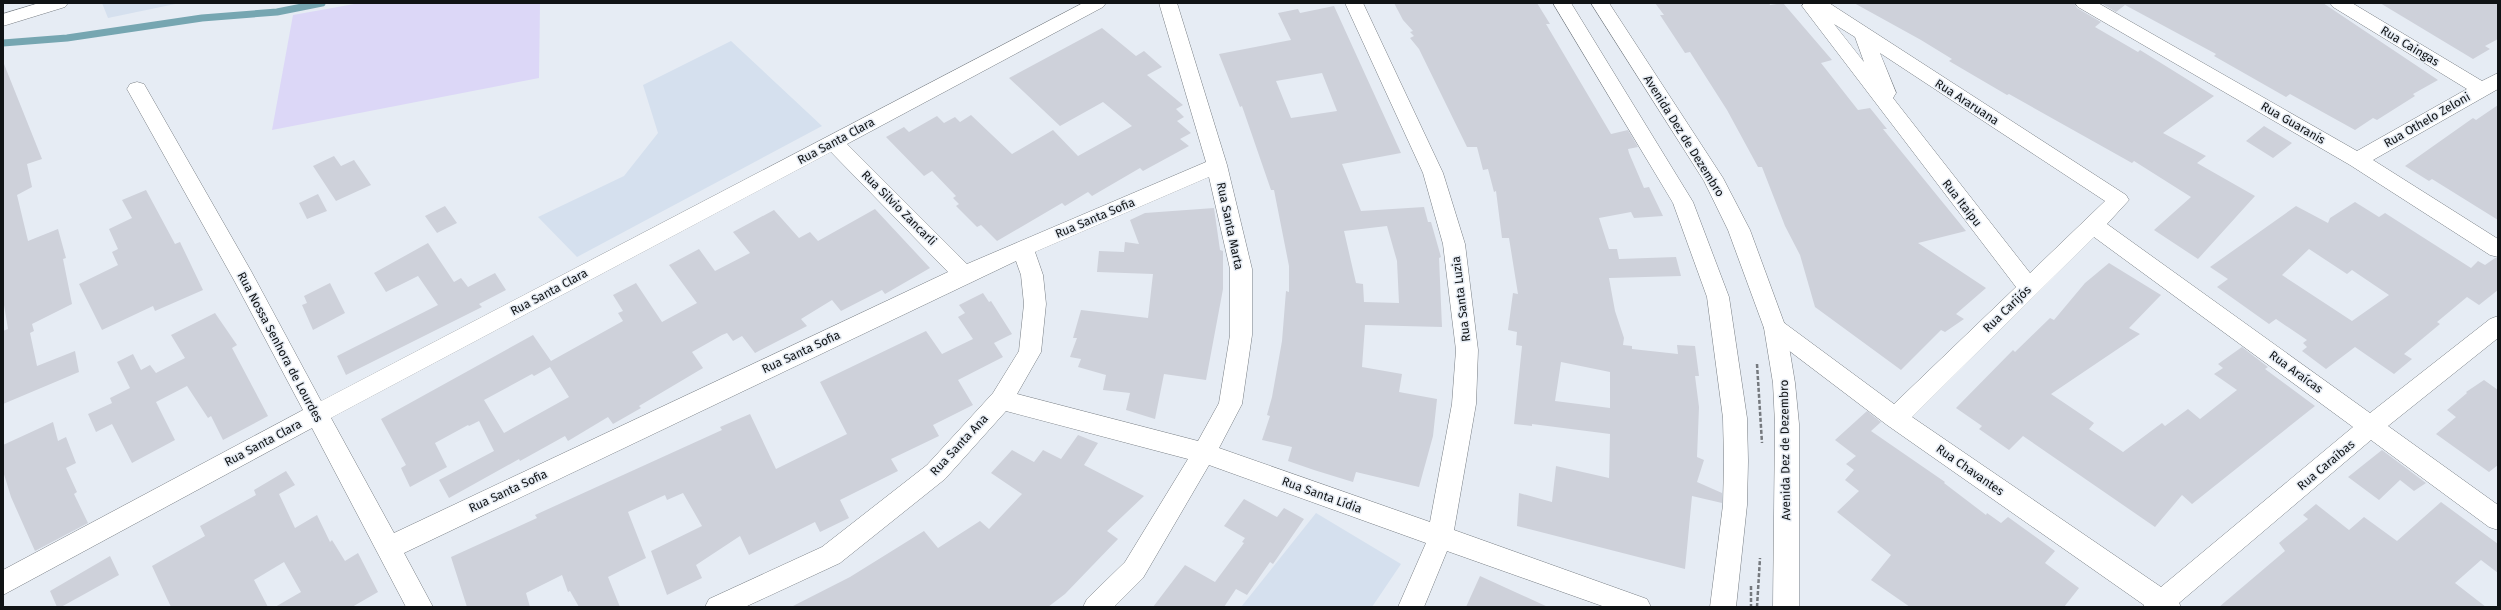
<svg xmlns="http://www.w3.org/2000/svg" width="2501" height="610" font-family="'Fira Sans',sans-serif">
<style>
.built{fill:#d5e0ee}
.green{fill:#dcd7f7}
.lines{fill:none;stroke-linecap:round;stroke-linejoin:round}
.stream{stroke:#76a6b1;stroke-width:7}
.building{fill:#ced1da;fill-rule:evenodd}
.street-casing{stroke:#787e84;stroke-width:1}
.highway-casing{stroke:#787e84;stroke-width:1}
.path{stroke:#75797e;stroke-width:2.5;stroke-dasharray:4 2;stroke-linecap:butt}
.street{fill:#fff;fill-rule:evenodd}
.highway{fill:#fff;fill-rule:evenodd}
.labels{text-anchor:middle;stroke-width:3;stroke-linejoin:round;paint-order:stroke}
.street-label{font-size:12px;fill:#101315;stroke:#e6ecf4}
</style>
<rect width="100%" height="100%" fill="#e6ecf4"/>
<path class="built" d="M102,3H180L108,18Z
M731,41L822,126L577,257L538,217L624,176L658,133L643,85Z
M1316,513L1401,564L1372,607H1241Z"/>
<path class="green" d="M360,3H540L539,78L272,130L293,15Z"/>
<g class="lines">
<path class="stream" d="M3,43L67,38L202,18L277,12L322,3"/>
</g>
<path class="building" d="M1394,3H1537L1550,24H1546L1611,134L1628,130L1638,147L1628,149L1629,153L1644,188L1649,187L1663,216L1634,218L1631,212L1599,218L1609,249H1617L1619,259L1676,257L1681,276L1609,278L1615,311L1624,338L1623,345L1632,346V349L1678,354L1677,345L1695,346L1699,376H1695L1699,407L1697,457L1704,460L1697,482L1722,493V503L1692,496L1685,569L1517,526L1519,493L1552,502L1556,466L1609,478L1610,434L1532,424V426L1514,424L1522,346L1516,345L1517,332L1508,330L1513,293L1518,294L1509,238H1502L1496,191L1494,192L1488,169L1483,170L1477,147H1467L1419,49L1410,38L1414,36L1410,32L1413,31L1403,20ZM1561,362L1610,372V408L1555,401Z
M1655,3H1769L1770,5L1783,3L1832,60L1821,63L1858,110L1870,108L1887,129H1883L1966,231L1918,243L1986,288L1956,314L1964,319L1945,332L1941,330L1901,370L1815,307L1800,255L1785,226L1762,167H1758L1727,110L1690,52L1685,53L1660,15H1664Z
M1854,3H2074L2077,8L2101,22L2095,27L2138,52L2140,50L2214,96L2163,133L2206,156L2197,163L2255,196L2198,259L2154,230L2191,197L2134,161L2132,163L2009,94L2007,95L1949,61L1952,59L1921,40Z
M2101,3H2323L2438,80L2413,94L2415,96L2377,120L2373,118L2355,130L2290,94L2286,97L2214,56L2216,54L2125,5L2116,12Z
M2380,3H2498V39L2485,46L2490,49L2473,59Z
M1334,6L1401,153L1342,164L1361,211L1424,207L1428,222H1431L1441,257L1439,258L1442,327L1365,325L1362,367L1402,374L1399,392L1437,399L1433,436L1419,487L1356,472L1353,482L1314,470L1288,461L1292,447L1262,440L1270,416L1267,415L1272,397L1282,341L1286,291L1289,292V266L1274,190H1271L1242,106L1240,107L1219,54L1291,40L1278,13L1298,9L1300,13ZM1322,73L1337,111L1291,118L1276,81ZM1387,226L1397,261L1399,303L1364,302L1363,284L1356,283L1344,231Z
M1102,28L1136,56L1144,51L1162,67L1147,75L1183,105L1176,109L1184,117L1177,121L1191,133L1180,139L1189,146L1143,171L1140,168L1092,196L1088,192L1065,206L1062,203L997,241L981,225L977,227L956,206L959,204L953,198L956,196L932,171L924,176L886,137L904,127L909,132L937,116L944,123L955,117L960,122L971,115L1012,154L1053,130L1078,156L1132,126L1103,102L1060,126L1009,78Z
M4,64L42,159L27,164L32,187L17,195L28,241L58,229L66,258L63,259L72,304L32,324L34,331L30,333L37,366L75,351L79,372L3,404V331L8,329L3,299Z
M2498,105V220L2432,179L2429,181L2405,166L2473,118L2476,120Z
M2264,126L2292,143L2273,158L2246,141Z
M334,156L341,166L354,160L371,185L336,201L313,166Z
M146,190L175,244L180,242L203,290L155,311L153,306L102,330L79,284L118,265L112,252L118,249L109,229L132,218L122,200Z
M318,194L327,211L307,219L299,203Z
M2355,202L2379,217L2385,213L2471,268L2478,261L2485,265L2495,258H2498V290L2479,305L2467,297L2437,322L2440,324L2404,354L2412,359L2394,374L2355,347L2326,369L2302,351L2307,347L2303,343L2307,340L2276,319L2269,324L2217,287L2228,279L2210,267L2296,206L2328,223L2330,218ZM2309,249L2347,274L2352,270L2389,295L2352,321L2282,275Z
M445,206L457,223L437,233L425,216Z
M1214,208L1220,250L1223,251V289L1206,380L1164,374L1155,419L1126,410L1130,393L1103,390L1106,375L1078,367L1081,359L1070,357L1077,338H1073L1081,310L1148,318L1153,274L1097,272L1099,251L1124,252L1125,242L1139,244L1130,220L1145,213Z
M875,209L930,268L885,294L882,290L841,311L832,300L801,319L807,326L755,353L742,336L733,341L727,333L722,335L692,352L703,368L639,406L641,408L613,424L608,417L568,441L565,436L520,461L519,459L449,498L439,480L494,451L479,421L469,426L468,425L435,443L447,467L410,487L401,468L406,465L381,419L533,335L551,361L623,321L618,313L623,311L613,295L636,283L662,322L697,303L669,265L699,249L715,271L750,253L733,232L774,210L799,238L810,232L818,241ZM550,367L569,397L504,433L484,400L532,374L534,376Z
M428,243L454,282L461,278L468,287L495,273L506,290L479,304L482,307L346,375L337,356L438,305L418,276L386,292L374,273Z
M2109,263L2161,295L2129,328L2140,334L2051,394L2094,423L2089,429L2123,452L2162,423L2165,426L2188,409L2200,419L2237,390L2214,374L2223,368L2218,364L2242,347L2268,367L2265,369L2315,406L2192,504L2182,495L2155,527L2023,436L2009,450L1979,429L1982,426L1956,408L2013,350L2015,352L2050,318L2054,320L2085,283Z
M330,283L345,313L313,330L302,305L307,303L304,296Z
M983,293L989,302L991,301L1012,334L994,343L1003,357L958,380L973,405L933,425L939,436L891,459L898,471L840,500L849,518L820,532L815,522L749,555L740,536L696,565L702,578L667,595L651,551L702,526L683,493L667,500L665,495L628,512L646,558L608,577L620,607H579L570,591L568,592L562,575L526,593L530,607H467L451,557L537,518L535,515L722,430L720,427L750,414L776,469L847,434L820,382L926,331L942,354L973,339L958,317L965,313L959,305Z
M215,313L237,345L232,348L268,416L223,440L211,416L208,418L187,386L156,402L175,440L132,463L112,424L96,432L88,414L112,403L110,398L130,388L117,362L133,354L141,370L150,365L156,373L185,358L171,335Z
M2484,380L2498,390V465L2489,472L2436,434L2456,417L2447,410L2467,393L2466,392Z
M1867,411L1881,422L1871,431L1945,482L1944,483L1986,515L1987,513L2001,523L2008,517L2055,551L2045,563L2079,588L2064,607H1910L1871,580L1891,555L1837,512L1859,491L1845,480L1854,470L1846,464L1856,456L1835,440Z
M53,422L58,441L66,437L76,463L66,468L77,492L74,494L88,523L35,551L11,497L3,471V445Z
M1078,435L1098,443L1084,465L1144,496L1107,531L1118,539L1065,594L1048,607H791L850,577L924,531L938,548L980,521L989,529L1022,494L991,473L1012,450L1034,462L1043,450L1061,459Z
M2382,450L2426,483L2414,491L2400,480L2379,500L2348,477Z
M286,471L295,485L279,494L295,528L317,515L330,542L332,540L345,561L358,553L378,592L352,607H275L301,592L284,562L254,580L268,607H171L152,566L205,536L200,526L256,495L254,490Z
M1244,499L1277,517L1284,508L1304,519L1273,564L1270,562L1247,595L1236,589L1224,607H1153L1185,565L1215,582L1244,543L1242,542L1245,538L1224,526Z
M2441,502L2498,544V573L2481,560L2455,583L2486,607H2219L2285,551L2279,543L2308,519L2303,515L2316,504L2349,530L2364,517L2397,541Z
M110,556L119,575L61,607H57L50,591Z
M1480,576L1548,607H1466Z"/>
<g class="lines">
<defs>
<path id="street" d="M39,3H68L65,7L3,26V14Z
M1083,3H1106L1103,7L847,144L967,264L1206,162L1159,3H1177L1227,165L1252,269V335L1242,404L1219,448L1430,522L1452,404L1456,350L1443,244L1423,173L1345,3H1363L1443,173L1465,244L1478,350L1476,404L1454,530L1647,599L1651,607H1605L1447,551L1424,607H1398L1426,543L1209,465L1143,578L1114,607H1083L1087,599L1125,562L1188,459L1006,411L945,479L840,563L745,607H705L709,599L822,547L927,465L993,393L1019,351L1024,304L1021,275L1016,261L404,553L433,607H406L312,428L3,595V570L303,410L235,282L127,89L130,84L137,82L144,84L251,271L321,401ZM831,152L948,272L394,533L331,418ZM1209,177L1230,269V335L1219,403L1198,441L1017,394L1041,352L1046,304L1043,275L1035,252Z
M1804,3H1829L2126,195L2129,200L2107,224L2370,413L2490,319L2498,316V338L2388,426L2498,505V530L2489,527L2371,440L2179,603L2181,607H2143L2144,605L1887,425L1767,334L1764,328L1767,322L1775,319L1783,322L1894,404L2016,287L1805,10L1802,6ZM1834,24L1855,37L1864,62ZM1880,53L2105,201L2030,273L1893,98L1896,93ZM2094,237L2353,427L2161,587L1912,417Z
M2075,3H2098L2357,151L2467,89L2333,7L2330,3H2352L2482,81L2498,73V89L2373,160L2498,239V257L2490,255L2350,165L2078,7Z"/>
<path id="highway" d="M1553,3H1571L1693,202L1729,297L1747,418L1748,461L1747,505L1736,607H1710L1723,505L1724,461L1723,418L1707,297L1673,203Z
M1591,3H1609L1723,178L1750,230L1786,328L1795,383L1799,424V607H1773L1775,424L1773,383L1764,328L1728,230L1704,181Z"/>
</defs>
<use href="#street" class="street-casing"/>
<use href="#highway" class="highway-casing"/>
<path class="path" d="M1757,364L1762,443
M1751,586V607
M1757,607L1760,558"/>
<use href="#street" class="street"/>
<use href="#highway" class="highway"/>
</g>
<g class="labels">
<g class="street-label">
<text transform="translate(2410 46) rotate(31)" y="4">Rua Caingas</text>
<text transform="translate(1967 102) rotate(33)" y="4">Rua Araruana</text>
<text transform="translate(2427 120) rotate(-30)" y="4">Rua Othelo Zeloni</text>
<text transform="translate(2293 123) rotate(30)" y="4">Rua Guaranis</text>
<text transform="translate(1684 136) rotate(58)" y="4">Avenida Dez de Dezembro</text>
<text transform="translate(836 141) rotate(-28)" y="4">Rua Santa Clara</text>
<text transform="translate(1962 203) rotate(52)" y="4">Rua Itaipu</text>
<text transform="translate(899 208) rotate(45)" y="4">Rua Silvio Zancarli</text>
<text transform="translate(1095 218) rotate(-23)" y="4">Rua Santa Sofia</text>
<text transform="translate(1230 226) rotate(78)" y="4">Rua Santa Marta</text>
<text transform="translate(549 292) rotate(-28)" y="4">Rua Santa Clara</text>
<text transform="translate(1461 299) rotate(-97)" y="4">Rua Santa Luzia</text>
<text transform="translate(2007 309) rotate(-44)" y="4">Rua Carijós</text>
<text transform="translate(280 347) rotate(62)" y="4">Rua Nossa Senhora de Lourdes</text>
<text transform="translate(801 352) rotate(-25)" y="4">Rua Santa Sofia</text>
<text transform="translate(2296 372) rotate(36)" y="4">Rua Araícas</text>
<text transform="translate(263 443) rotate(-28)" y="4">Rua Santa Clara</text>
<text transform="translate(959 445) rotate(-47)" y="4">Rua Santa Ana</text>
<text transform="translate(1785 450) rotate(-91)" y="4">Avenida Dez de Dezembro</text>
<text transform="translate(2326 465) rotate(-40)" y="4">Rua Caraíbas</text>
<text transform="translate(1970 470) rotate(35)" y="4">Rua Chavantes</text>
<text transform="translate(508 491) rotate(-25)" y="4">Rua Santa Sofia</text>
<text transform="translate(1322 495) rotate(20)" y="4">Rua Santa Lídia</text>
</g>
</g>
<rect width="2501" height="610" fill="none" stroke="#101315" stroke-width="8"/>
</svg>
